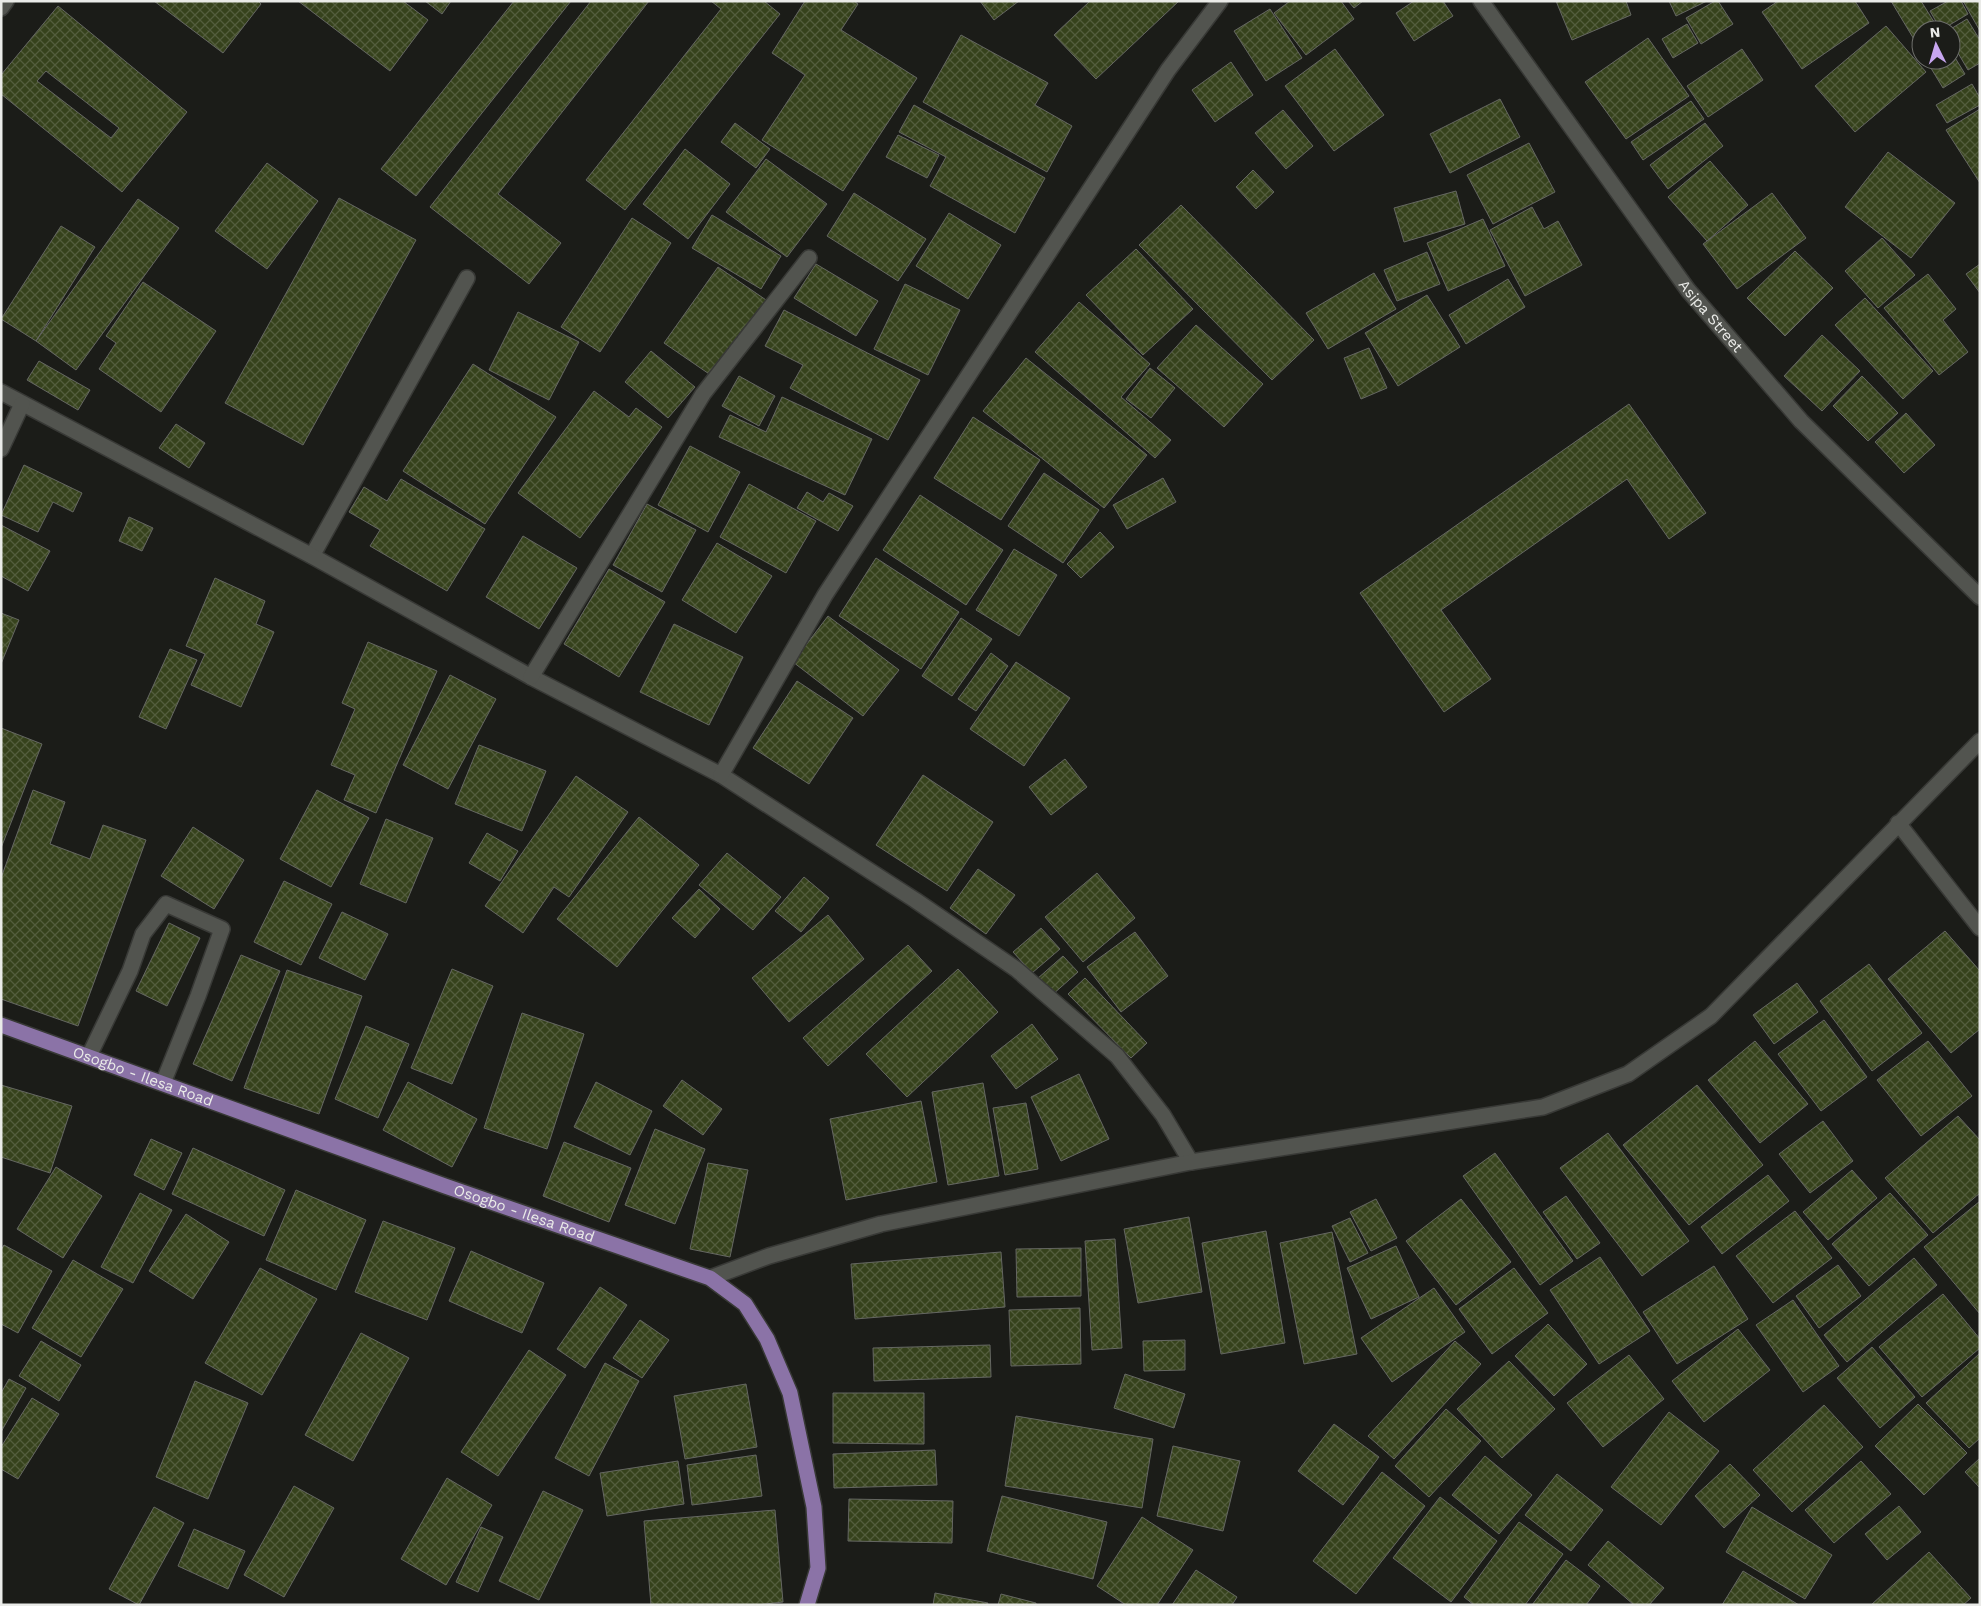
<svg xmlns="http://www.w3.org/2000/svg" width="1981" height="1606" font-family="'Work Sans',sans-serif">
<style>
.building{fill:url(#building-cross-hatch);stroke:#656762;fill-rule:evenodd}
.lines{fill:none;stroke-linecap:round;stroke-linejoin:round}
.lane-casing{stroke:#383936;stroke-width:18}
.street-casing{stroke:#383936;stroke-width:18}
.primary-casing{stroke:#383936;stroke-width:18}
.lane{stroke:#52544f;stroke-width:15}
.street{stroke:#52544f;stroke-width:15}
.primary{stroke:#8b73a7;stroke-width:15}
.labels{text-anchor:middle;stroke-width:4;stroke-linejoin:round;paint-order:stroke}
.street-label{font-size:15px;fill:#eaebe8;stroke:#1b1c18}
</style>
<defs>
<pattern id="building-cross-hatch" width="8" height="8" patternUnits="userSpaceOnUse" patternTransform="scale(1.25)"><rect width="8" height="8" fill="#36421c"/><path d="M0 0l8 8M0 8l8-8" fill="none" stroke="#535d3d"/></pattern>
</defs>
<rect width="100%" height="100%" fill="#1b1c18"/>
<path class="building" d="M154,1H258L261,4L223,53Z
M298,1H403L428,20L390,71Z
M425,1H451L442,14Z
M514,1H571L416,196L381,169Z
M591,1H649L498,194L561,243L529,284L430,207Z
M711,1H764L780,14L625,210L586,180L721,9Z
M805,1H854L858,4L841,30L917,78L843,191L762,140L805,75L772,53Z
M980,1H1019L994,20Z
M1090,1H1179L1096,79L1054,35Z
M1290,1H1341L1354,19L1306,55L1274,13Z
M1348,1H1363L1354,8Z
M1414,1H1443L1453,16L1414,41L1396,13Z
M1556,1H1626L1631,15L1572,40Z
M1669,1H1707L1676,16Z
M1715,1H1718L1733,24L1701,44L1686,18Z
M1778,1H1855L1869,23L1802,69L1762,12Z
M1891,1H1921L1939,30H1921V51Z
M1948,1H1961L1968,14L1941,30L1930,11Z
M1963,1H1980V31Z
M58,6L187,112L122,192L1,94V75ZM46,71L119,128L111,138L37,81Z
M1270,9L1302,58L1266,81L1234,31Z
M1967,19L1980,40V63L1968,70L1951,41L1949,30Z
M1687,24L1698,43L1673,58L1662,39Z
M1886,26L1926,72L1855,132L1815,86Z
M961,35L1048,83L1035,105L1072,126L1047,172L923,102Z
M1648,38L1689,96L1626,139L1585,82Z
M1335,49L1384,115L1334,151L1285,86Z
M1742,49L1763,80L1708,117L1687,86Z
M1951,51L1965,74L1943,88L1926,60H1951Z
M1231,62L1253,95L1215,122L1192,90Z
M1972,84L1980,98V105L1947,123L1936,105Z
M1500,99L1520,137L1450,173L1430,134Z
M1691,101L1704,119L1643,160L1631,142Z
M914,105L1045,178L1015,233L930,186L946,157L899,132Z
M1980,109V183L1946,130Z
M1283,110L1313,146L1286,169L1255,133Z
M735,123L770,149L756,168L721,142Z
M1705,123L1723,146L1668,189L1650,165Z
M898,135L939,155L927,178L886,157Z
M1529,143L1555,192L1493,224L1467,175Z
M685,149L730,184L688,239L643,204Z
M1888,152L1955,203L1911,258L1845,207Z
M766,159L827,204L787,257L726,212Z
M1710,161L1748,205L1707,241L1668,197Z
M267,163L318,201L267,269L215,231Z
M1253,170L1274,192L1256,209L1236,187Z
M1456,191L1465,224L1404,242L1394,208Z
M854,193L926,239L898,281L827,236Z
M1772,193L1806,238L1737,289L1703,244Z
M339,198L416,240L303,445L225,403Z
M138,199L179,228L76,370L36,341Z
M1181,205L1314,340L1272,380L1139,245Z
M1532,207L1544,229L1558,221L1582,265L1525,296L1490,230Z
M949,213L1001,245L968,299L916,266Z
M712,215L781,256L761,289L692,248Z
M632,218L671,243L600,352L561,327Z
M1483,219L1505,266L1448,291L1427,243Z
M61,226L95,247L36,341L1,319Z
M1882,238L1915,275L1878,308L1845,271Z
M1136,249L1193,309L1143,355L1086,295Z
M1795,251L1833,288L1785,336L1747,298Z
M1427,252L1440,284L1397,301L1384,270Z
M816,264L878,301L856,336L794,298Z
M1980,264V293L1966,274Z
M718,267L769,302L715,378L664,343Z
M1374,273L1396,309L1328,349L1306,313Z
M1928,274L1956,309L1943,320L1968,352L1939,375L1884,308Z
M1508,279L1525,307L1466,344L1449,315Z
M143,282L216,331L161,412L99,369L116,343L106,336Z
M905,284L960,310L928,375L874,349Z
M1427,295L1460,347L1398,386L1365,333Z
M1865,298L1933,371L1903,399L1835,325Z
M1079,302L1150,364L1121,397L1171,440L1155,458L1035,352Z
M784,310L920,380L888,440L790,388L803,365L765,346Z
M518,312L579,342L549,400L489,370Z
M1196,325L1263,384L1224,427L1157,368Z
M1822,335L1860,371L1822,411L1784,376Z
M1369,348L1387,388L1361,399L1344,358Z
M651,351L695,387L668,418L625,382Z
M1026,358L1147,455L1104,508L983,411Z
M39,361L90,390L78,410L27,380Z
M473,364L556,417L485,524L403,471Z
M1150,368L1175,388L1151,418L1126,399Z
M739,376L775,396L759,426L722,406Z
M1862,376L1898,413L1868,441L1833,406Z
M594,391L629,417L636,408L662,427L580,538L518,493Z
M782,397L872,439L845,495L719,437L730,415L766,432Z
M1629,404L1706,513L1669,539L1627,479L1441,610L1491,679L1444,712L1360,593Z
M1906,413L1935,445L1904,473L1875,442Z
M973,417L1040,460L1001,520L934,478Z
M176,424L205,443L189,468L159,448Z
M690,446L740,472L708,532L658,505Z
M24,465L82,493L73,512L53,502L38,532L1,515Z
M1044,473L1099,510L1063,563L1008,526Z
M1163,478L1176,502L1127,529L1113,505Z
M401,479L485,529L447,591L370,546L380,530L349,512L364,487L387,501Z
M749,484L816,521L786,573L720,537Z
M807,492L823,502L829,493L853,506L838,531L797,508Z
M920,495L1003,550L966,605L883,550Z
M647,504L696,530L662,592L613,565Z
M129,517L153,528L142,551L119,541Z
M1,525L50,551L28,591L1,576Z
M1100,532L1114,547L1081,578L1067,564Z
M523,536L577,568L539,629L486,597Z
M717,543L772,576L736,633L682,600Z
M1014,549L1057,575L1019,636L976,610Z
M876,558L959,612L921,669L839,616Z
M609,569L665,602L619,677L564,644Z
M215,578L265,601L256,624L274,632L241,707L191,685L205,654L186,646Z
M1,613L19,620L1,664Z
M828,616L899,670L863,716L793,662Z
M961,618L992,639L952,696L922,676Z
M674,624L743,657L709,725L640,692Z
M368,642L437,671L376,813L344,800L355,775L331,765L355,709L342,703Z
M170,649L197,660L166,729L139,717Z
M991,653L1008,666L976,711L958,699Z
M1016,662L1070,698L1024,766L970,729Z
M450,675L496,699L448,789L403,765Z
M797,681L853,718L809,784L753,748Z
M1,728L42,744L1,848Z
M479,745L546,771L522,831L455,804Z
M1065,759L1087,787L1051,815L1029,787Z
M923,775L993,822L947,891L876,845Z
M576,776L628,812L569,897L554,887L523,933L485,906Z
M33,790L65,802L50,844L90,859L103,825L146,840L78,1026L1,999V878Z
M317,790L369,818L331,887L280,859Z
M639,817L699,865L617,967L557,919Z
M386,819L433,838L406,903L360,884Z
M193,827L244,860L214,909L161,876Z
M487,833L518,851L500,881L469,863Z
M727,853L781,897L753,930L699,885Z
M978,869L1015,895L986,934L950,908Z
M1097,873L1135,918L1083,962L1045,917Z
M804,877L829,898L801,932L775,911Z
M284,881L332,904L301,965L254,942Z
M699,889L720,909L695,938L672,918Z
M342,912L388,934L365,980L319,958Z
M828,915L864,959L789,1022L752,978Z
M169,923L200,938L167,1006L136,991Z
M1041,928L1060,949L1032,973L1013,952Z
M1945,931L1980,971V1029L1951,1053L1888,979Z
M1135,932L1168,976L1121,1012L1087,967Z
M908,945L932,971L828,1066L803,1038Z
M241,955L280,971L232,1081L193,1064Z
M1063,956L1078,972L1052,995L1037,979Z
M1869,964L1922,1033L1872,1071L1820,1001Z
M452,969L493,986L452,1084L411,1068Z
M958,969L998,1012L907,1097L866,1054Z
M287,970L362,996L319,1114L244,1088Z
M1085,978L1147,1043L1131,1058L1068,994Z
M1797,983L1818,1012L1774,1044L1753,1015Z
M522,1013L584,1034L547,1149L484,1128Z
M1824,1020L1867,1077L1821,1111L1778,1054Z
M1032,1024L1058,1059L1016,1089L991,1056Z
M366,1026L409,1044L378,1118L335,1099Z
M1755,1041L1808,1104L1760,1143L1708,1080Z
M1928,1041L1972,1096L1921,1136L1877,1080Z
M1079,1074L1109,1139L1061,1161L1031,1097Z
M682,1080L722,1109L703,1135L663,1106Z
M408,1082L477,1119L452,1167L383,1130Z
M596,1082L652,1111L630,1155L574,1127Z
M983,1083L999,1176L948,1185L932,1092Z
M1,1085L72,1106L50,1173L1,1157Z
M1697,1085L1763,1165L1689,1225L1623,1145Z
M921,1101L937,1182L846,1200L830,1119Z
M1026,1103L1038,1169L1005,1175L993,1108Z
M1958,1116L1980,1140V1193L1933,1233L1885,1178Z
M1823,1121L1853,1161L1810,1193L1779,1154Z
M655,1129L705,1149L675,1224L625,1205Z
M1608,1133L1689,1241L1642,1276L1560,1168Z
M151,1139L182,1153L164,1190L134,1175Z
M564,1142L631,1168L609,1222L543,1196Z
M193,1148L285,1190L264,1236L172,1194Z
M1495,1153L1573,1261L1540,1285L1463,1176Z
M708,1163L748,1170L730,1257L690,1249Z
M56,1167L102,1196L63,1258L17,1229Z
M1852,1170L1877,1198L1828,1240L1803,1212Z
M1768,1175L1789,1201L1722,1254L1701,1227Z
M296,1190L366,1220L336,1290L266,1260Z
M140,1193L172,1210L133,1283L101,1267Z
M1890,1193L1928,1235L1869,1286L1832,1244Z
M1566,1196L1600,1243L1577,1259L1543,1212Z
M1376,1199L1397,1238L1371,1251L1350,1212Z
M1461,1199L1511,1262L1456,1305L1406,1241Z
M1980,1201V1314L1924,1247Z
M1795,1211L1832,1258L1773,1303L1736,1256Z
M186,1214L229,1242L193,1299L149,1271Z
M1189,1217L1202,1292L1138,1303L1124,1229Z
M1350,1218L1368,1253L1350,1262L1332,1226Z
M383,1221L455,1248L427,1320L355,1292Z
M1266,1231L1285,1343L1221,1354L1202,1243Z
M1332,1232L1357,1354L1304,1364L1280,1243Z
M1115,1239L1122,1348L1092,1350L1085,1241Z
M4,1245L52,1271L18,1333L1,1324V1250Z
M1396,1246L1419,1297L1371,1319L1347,1268Z
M1081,1248V1296L1017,1297L1016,1249Z
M471,1251L544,1283L522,1333L449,1301Z
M1001,1252L1005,1307L855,1319L851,1264Z
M1600,1257L1650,1331L1599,1364L1550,1290Z
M1914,1258L1937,1285L1847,1362L1824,1335Z
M73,1260L123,1289L81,1357L32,1328Z
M1838,1265L1861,1296L1819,1328L1796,1296Z
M1714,1266L1748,1319L1677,1364L1643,1312Z
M260,1268L317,1299L262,1395L205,1363Z
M1514,1268L1548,1313L1492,1354L1459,1309Z
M600,1287L627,1305L585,1368L557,1349Z
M1434,1288L1465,1332L1392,1382L1361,1338Z
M1943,1294L1980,1339V1348L1922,1397L1879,1347Z
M1793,1300L1839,1366L1803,1392L1756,1325Z
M1080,1308L1081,1364L1011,1366L1009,1310Z
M640,1320L669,1340L642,1378L613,1358Z
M1548,1324L1587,1364L1554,1396L1515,1356Z
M1738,1329L1770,1370L1704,1422L1672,1381Z
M361,1333L409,1358L353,1461L305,1435Z
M1185,1340V1370L1144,1371L1143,1341Z
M41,1341L81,1365L59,1401L19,1376Z
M1455,1341L1481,1364L1394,1459L1368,1436Z
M990,1345L991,1377L874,1381L873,1348Z
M1872,1347L1915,1397L1880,1428L1837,1378Z
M529,1350L566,1375L498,1476L461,1452Z
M1980,1353V1438L1969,1448L1926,1403Z
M1629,1355L1664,1399L1603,1447L1567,1403Z
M1509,1361L1555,1409L1502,1458L1457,1409Z
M605,1363L639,1381L589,1476L555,1458Z
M1125,1374L1185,1394L1174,1428L1114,1408Z
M9,1379L26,1388L1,1432V1393Z
M195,1381L248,1403L208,1499L156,1477Z
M746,1384L757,1447L685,1459L674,1396Z
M833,1393H924V1444L833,1443Z
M32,1398L59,1414L18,1479L1,1469V1447Z
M1918,1404L1967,1453L1924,1495L1875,1446Z
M1824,1405L1863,1447L1792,1512L1753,1470Z
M1446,1409L1481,1441L1429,1497L1395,1466Z
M1669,1412L1719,1451L1661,1525L1611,1487Z
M1016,1416L1153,1439L1142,1508L1005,1486Z
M1334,1424L1379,1457L1343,1505L1298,1471Z
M1173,1446L1240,1461L1223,1531L1157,1516Z
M935,1450L937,1485L834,1488L833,1454Z
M756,1455L762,1496L692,1505L687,1465Z
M1485,1456L1532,1495L1499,1534L1452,1495Z
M1980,1458V1488L1965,1472Z
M678,1461L684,1504L607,1516L600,1473Z
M1861,1461L1891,1494L1834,1543L1805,1510Z
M1730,1464L1760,1495L1724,1528L1695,1496Z
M1382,1472L1425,1506L1356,1594L1313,1561Z
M1557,1474L1603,1510L1571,1551L1525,1515Z
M447,1478L492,1505L446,1585L401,1559Z
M294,1486L334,1508L284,1597L244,1575Z
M543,1491L583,1510L539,1600L499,1581Z
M1002,1496L1107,1522L1093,1579L987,1551Z
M1440,1497L1497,1541L1451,1602L1393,1558Z
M849,1499L953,1501L952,1543L848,1541Z
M1899,1506L1921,1532L1887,1560L1865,1534Z
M154,1507L184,1523L139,1605L109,1589Z
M1752,1507L1832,1555L1805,1599L1726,1552Z
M775,1510L783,1602L756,1605H651L644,1521Z
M1142,1517L1193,1550L1157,1605H1126L1097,1586Z
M1519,1522L1563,1554L1525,1605H1474L1464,1597Z
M481,1527L503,1537L478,1592L456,1582Z
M194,1529L245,1551L228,1589L178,1566Z
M1608,1541L1664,1588L1649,1605H1634L1588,1565Z
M1929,1552L1971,1598L1963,1605H1871Z
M1566,1560L1600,1586L1586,1605H1532Z
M1196,1570L1237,1597L1232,1605H1172Z
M1743,1571L1799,1605H1722Z
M935,1593L988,1603L987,1605H933Z
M1001,1594L1036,1603V1605H998Z"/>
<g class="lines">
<defs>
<path id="lane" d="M312,556L467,278
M89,1056L130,971L143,934L166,904L222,929L198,996L163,1083"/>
<g id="street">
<path id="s1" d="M1481,1L1688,290L1801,421L1980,597"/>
<path d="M1,8L6,1"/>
<path d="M1,392L312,556L531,677L721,775L915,900L1016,969L1117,1056L1163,1115L1191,1162"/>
<path d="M1,449L22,404"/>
<path d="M531,677L703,394L809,258"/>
<path d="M721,775L825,595L1168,70L1220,1"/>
<path d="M1898,823L1980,928"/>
<path d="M710,1278L769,1256L881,1224L1191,1162L1543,1107L1628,1074L1711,1016L1980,741"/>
</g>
<g id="primary">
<path id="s2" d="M1,1025L445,1186L710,1278L745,1304L767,1339L790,1393L814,1507L818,1568L807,1605"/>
</g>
</defs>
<use href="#lane" class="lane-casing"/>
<use href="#street" class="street-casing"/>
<use href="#primary" class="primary-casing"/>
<use href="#lane" class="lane"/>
<use href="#street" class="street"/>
<use href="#primary" class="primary"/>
</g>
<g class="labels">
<g class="street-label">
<text dy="5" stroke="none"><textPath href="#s1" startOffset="390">Asipa Street</textPath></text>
<text dy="5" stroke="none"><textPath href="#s2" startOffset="151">Osogbo - Ilesa Road</textPath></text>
<text dy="5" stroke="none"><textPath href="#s2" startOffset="556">Osogbo - Ilesa Road</textPath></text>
</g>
</g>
<rect width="1981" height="1606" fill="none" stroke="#eaebe8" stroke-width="5"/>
<g transform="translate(1936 45) rotate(355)"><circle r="24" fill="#1b1c18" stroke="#6e6f6b"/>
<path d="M0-4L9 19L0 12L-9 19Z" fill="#c7a6ef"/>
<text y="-8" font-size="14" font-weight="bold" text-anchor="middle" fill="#eaebe8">N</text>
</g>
</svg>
